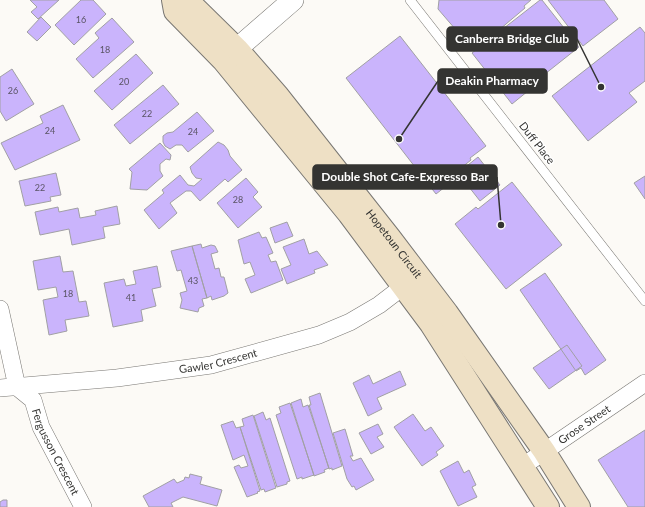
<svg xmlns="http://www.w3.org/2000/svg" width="645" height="507" font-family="Lato,sans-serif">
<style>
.building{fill:#cab4fc;stroke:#a1a0a4}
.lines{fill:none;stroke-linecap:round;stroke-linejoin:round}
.service-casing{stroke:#797773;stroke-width:10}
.minor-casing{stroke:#797773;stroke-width:18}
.tertiary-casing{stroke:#797773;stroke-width:22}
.secondary-casing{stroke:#797773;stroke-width:24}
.service{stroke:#fff;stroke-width:9}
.minor{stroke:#fff;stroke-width:17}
.tertiary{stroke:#fff;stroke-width:21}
.secondary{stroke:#eee0c5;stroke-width:22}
.labels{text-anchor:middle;stroke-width:3;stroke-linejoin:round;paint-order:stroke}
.number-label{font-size:9px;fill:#5a5464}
.street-label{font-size:11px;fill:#343432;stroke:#fff}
.leader{fill:none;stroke:#343432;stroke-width:1.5}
.callout-dot{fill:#343432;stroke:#fff;stroke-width:1.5}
.callout{fill:#343432;stroke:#343432;stroke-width:1.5}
.callout-label{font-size:12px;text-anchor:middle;font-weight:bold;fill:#fff}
</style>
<rect width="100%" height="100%" fill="#fcfaf6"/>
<path class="building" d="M30,0H59L38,19L31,12L37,7Z
M81,0H93L106,14L74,45L55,25Z
M439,0H531L524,6L525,8L474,51L438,9Z
M540,0H542L579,47L526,89L528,91L512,104L472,53Z
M548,0H604L618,19L583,46Z
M41,17L51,27L37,41L27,32Z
M112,18L134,42L93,78L76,59L99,38L95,33Z
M640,27L645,33V81L629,93L637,102L588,141L552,96Z
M400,36L486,146L470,158L471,160L456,172L459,176L436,194L346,78Z
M136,54L153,73L112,110L94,91Z
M12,69L34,104L6,121L0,111V77Z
M163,85L179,104L130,144L114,125Z
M63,105L80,140L15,170L1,143L43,123L40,116Z
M197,112L214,131L188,152L182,145H176L170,149L165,146L163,142V136L167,133L173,132Z
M218,142L224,145L228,150L230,156L242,170L228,182L225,179L200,201L191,191H186L170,203L177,213L159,229L144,210L164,193L162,190L180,175L188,185L194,186L202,179L196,178L192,173L190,167Z
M160,143L171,155L170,160L166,159L160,164V171L163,176L147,190L130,189L132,172L129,169Z
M478,157L500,185L480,201L458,173Z
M56,173L61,195L50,197L51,201L25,206L19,181Z
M645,176V199L634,183Z
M246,178L258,192L253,197L262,207L238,228L217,203Z
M512,182L562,245L506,289L455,224L476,207L478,209Z
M117,206L120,224L103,227L105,238L72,245L69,229L40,235L35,212L58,207L59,212L78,208L80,218L96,215L95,211Z
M287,222L293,236L275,243L270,228Z
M259,232L262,238L266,237L273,253L268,255L271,262L276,261L283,280L251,293L245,279L255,275L250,262L244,264L238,240Z
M304,239L309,254L317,251L328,265L314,270L315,273L287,284L281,269L291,265L283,247Z
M201,244L202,248L211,245L215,246L218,252L211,254L215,269L219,268L221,277H224L228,293L224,296L212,300L211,296L207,298L192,246Z
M192,246L207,298L202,299L204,306L199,308L198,312L180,308L182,300L180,293L187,291L181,270L177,271L171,251Z
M60,256L63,272L73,271L79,302L86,301L89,316L65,320L67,331L49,335L43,300L58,297L56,287L38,290L33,261Z
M157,266L161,287L152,289L156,306L141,310L143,321L113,327L104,283L124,279L126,286L136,284L133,271Z
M545,273L606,360L585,375L581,368L576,371L520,290Z
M567,345L582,366L549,389L533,368Z
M400,371L406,385L377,398L382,409L368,416L353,383L369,375L373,384Z
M320,393L342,466L332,470V468L329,469L309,405H311L309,397Z
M301,399L303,407L308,405L329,468L324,470L325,472L314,476L291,403Z
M290,403L314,475L302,479V477L297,479L276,415L281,413L279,407Z
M263,412L266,420L270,418L290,481L287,482V484L277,487L254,416Z
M413,414L425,431L431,427L444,446L436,452L438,455L422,466L394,427Z
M253,415L276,488L265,492L264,489L261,490L240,427L244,426L242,419Z
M233,421L236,428L240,427L260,491L257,492L258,493L247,497L234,467L239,465L241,468L248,466L244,455L233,460L221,425Z
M378,424L383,434L377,437L384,447L371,454L359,433Z
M345,429L353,456H350L353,461L361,458L374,480L356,490L354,486L352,487L347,479L333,433Z
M645,430V507H628L598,460Z
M458,461L464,473L469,470L476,485L472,487L477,497L458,506L440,471Z
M190,474L202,477L200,484L222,490L217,506L183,497L171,503L173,507H149L143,496L174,479L177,483L184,480L185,477L189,478Z
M3,500H7V507H0V502Z"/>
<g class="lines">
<defs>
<path id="service" d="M410,0L645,301"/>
<g id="minor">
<path id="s1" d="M0,309L17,387L33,400L41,427L83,507"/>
<path id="s2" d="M0,388L117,378L211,365L319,335L350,322L379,305L413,279"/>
<path id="s3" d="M523,466L645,383"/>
</g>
<path id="tertiary" d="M224,60L293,0"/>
<g id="secondary">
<path d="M173,0L175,11L223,60L349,214L431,324L548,507"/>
<path id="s4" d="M185,0L188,1L237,49L278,96L390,238L447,313L544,451L579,507"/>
</g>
</defs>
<use href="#service" class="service-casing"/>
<use href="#minor" class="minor-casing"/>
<use href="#tertiary" class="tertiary-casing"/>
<use href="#secondary" class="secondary-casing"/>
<use href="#service" class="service"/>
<use href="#minor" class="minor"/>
<use href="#tertiary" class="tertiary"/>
<use href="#secondary" class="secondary"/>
</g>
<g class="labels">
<g class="number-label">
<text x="81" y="23">16</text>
<text x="105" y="53">18</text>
<text x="124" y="85">20</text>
<text x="13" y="94">26</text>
<text x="147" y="117">22</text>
<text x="50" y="134">24</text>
<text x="193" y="135">24</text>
<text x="40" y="191">22</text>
<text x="238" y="203">28</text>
<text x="193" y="284">43</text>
<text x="68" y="297">18</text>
<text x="131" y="301">41</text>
</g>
<g class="street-label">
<text transform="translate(537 143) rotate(52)" y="4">Duff Place</text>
<text dy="4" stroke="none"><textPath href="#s4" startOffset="322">Hopetoun Circuit</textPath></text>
<text dy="4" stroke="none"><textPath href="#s2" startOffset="220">Gawler Crescent</textPath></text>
<text dy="4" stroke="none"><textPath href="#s3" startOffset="74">Grose Street</textPath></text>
<text dy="4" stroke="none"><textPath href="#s1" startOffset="157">Fergusson Crescent</textPath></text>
</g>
</g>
<path class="leader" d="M601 87L577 39M399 139L438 81M501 225L497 177"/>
<g class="callout-dot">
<circle cx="601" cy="87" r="4"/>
<circle cx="399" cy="139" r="4"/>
<circle cx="501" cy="225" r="4"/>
</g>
<g class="callout">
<rect x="447" y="27" width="130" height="24" rx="4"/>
<rect x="438" y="69" width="109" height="24" rx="4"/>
<rect x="313" y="165" width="184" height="24" rx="4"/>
</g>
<g class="callout-label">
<text x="512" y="43">Canberra Bridge Club</text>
<text x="492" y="85">Deakin Pharmacy</text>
<text x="405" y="181">Double Shot Cafe-Expresso Bar</text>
</g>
</svg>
